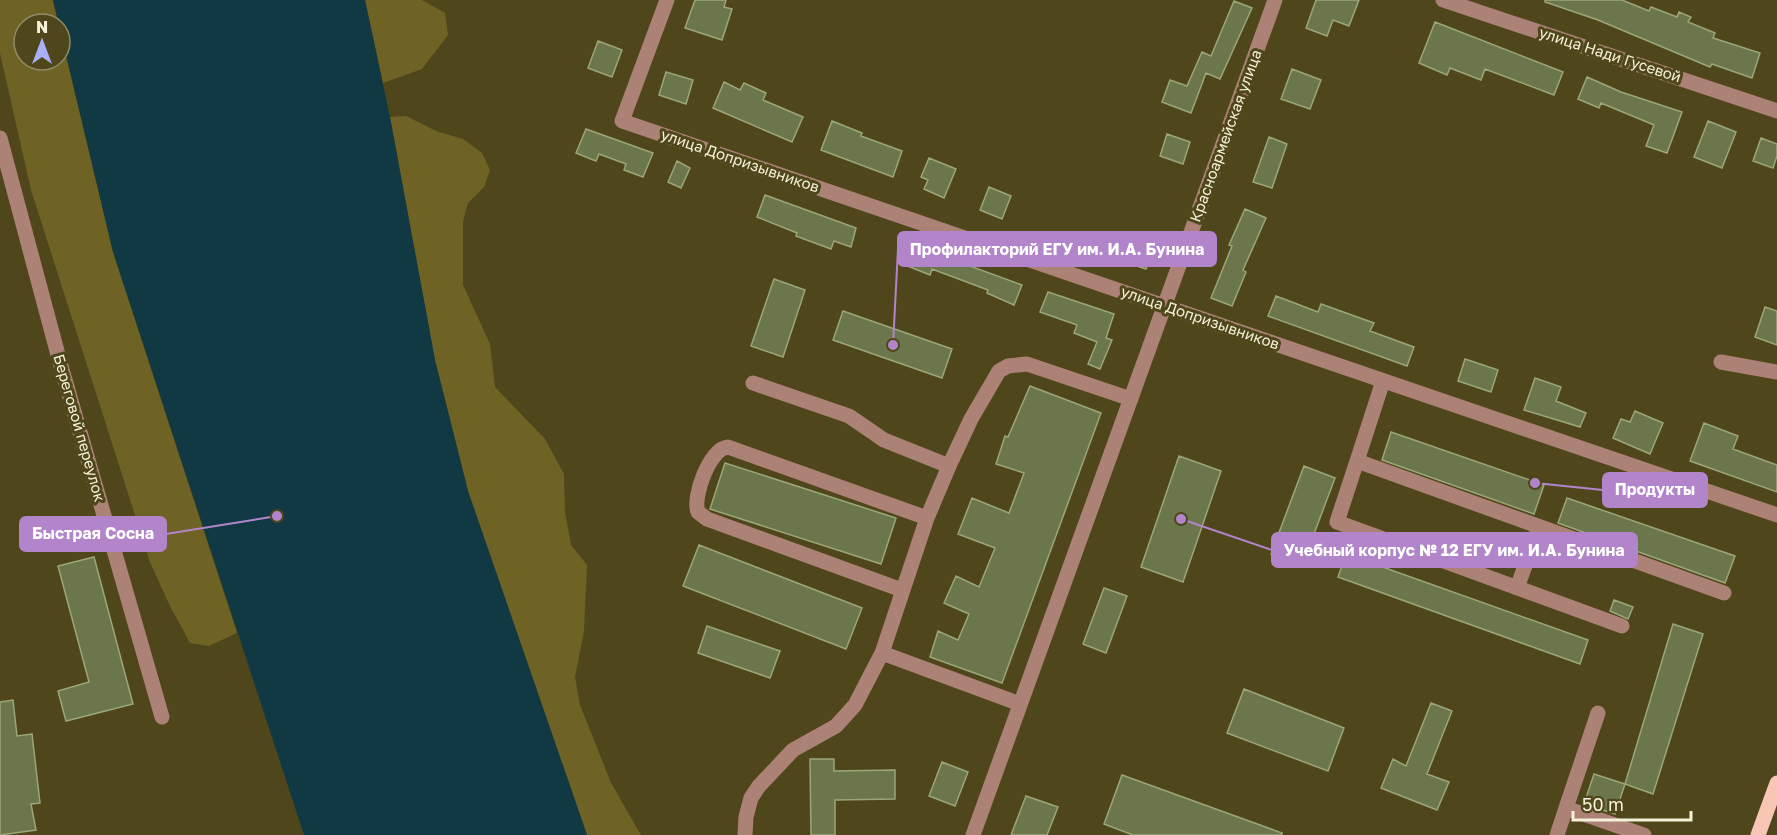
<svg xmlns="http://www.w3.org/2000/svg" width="1777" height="835" font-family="'Golos Text',sans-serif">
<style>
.green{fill:#6e6324}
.water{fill:#103944}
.building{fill:#6c764c;stroke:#9ba679;stroke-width:1.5}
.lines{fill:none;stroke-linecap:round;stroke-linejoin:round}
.minor{stroke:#ab8275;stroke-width:15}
.major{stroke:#f8c6b5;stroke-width:15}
.labels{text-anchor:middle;stroke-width:6;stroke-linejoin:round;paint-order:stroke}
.street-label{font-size:15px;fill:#f5f1d9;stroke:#4f471b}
.leader{fill:none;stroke:#b285cb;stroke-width:2}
.callout-dot{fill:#b285cb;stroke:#4f471b;stroke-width:2}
.callout{fill:#b285cb;stroke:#b285cb;stroke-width:2}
.callout-label{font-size:16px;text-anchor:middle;font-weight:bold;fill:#fff}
</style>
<rect width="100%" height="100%" fill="#4f471b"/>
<path class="green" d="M0,0H53L58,24H24V60H60V31L113,252L237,633L209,646L190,643L169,604L150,562L31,190L0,53Z
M365,0H422L445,13L448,35L422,69L383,83Z
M406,116L436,131L463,139L482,153L490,170L484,187L468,203L463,221V285L490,344L495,387L545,439L564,474L565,512L571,545L587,565L584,631L575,677L580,705L611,783L641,835H587L468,491L435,360L390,117Z"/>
<path class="water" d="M53,0H365L390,117L435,360L468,491L587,835H304L113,252Z"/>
<path class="building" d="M695,0H726L724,7L732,9L722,40L685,28Z
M1316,0H1359L1349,26L1333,20L1327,36L1306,28Z
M1545,0H1622L1649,11L1651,7L1677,17L1679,12L1691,17L1688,22L1715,33L1713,38L1760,53L1752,78L1712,64L1710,67L1598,20L1545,2Z
M1234,1L1252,8L1220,79L1206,73L1191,113L1162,102L1170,80L1187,86L1202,52L1211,56Z
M1435,22L1563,72L1554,95L1485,69L1481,80L1450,68L1447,75L1419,63Z
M598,41L622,50L612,77L588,68Z
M1292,69L1321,80L1310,109L1281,99Z
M666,72L693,80L686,104L659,95Z
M1587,77L1621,92L1682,112L1667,153L1646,146L1654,125L1601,103L1599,108L1578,99Z
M724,82L740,90L744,83L766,93L763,100L803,117L792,142L713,108Z
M832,121L862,133L861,136L902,151L893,177L821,150Z
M1708,121L1736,132L1722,168L1694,157Z
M586,129L653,153L643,177L624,170L626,164L599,154L596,161L576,153Z
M1167,134L1190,142L1183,164L1160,156Z
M1269,137L1287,144L1272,188L1253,182Z
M1761,138L1777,144V156L1773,168L1753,161Z
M929,158L956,169L944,198L924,189L928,180L921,177Z
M677,161L690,168L681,188L668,182Z
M989,187L1011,196L1002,219L980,210Z
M765,195L856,228L851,247L834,241L831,249L796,236L797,233L757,217Z
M1245,209L1266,218L1243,270L1246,272L1232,306L1211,298L1232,246L1229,245Z
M1128,235L1155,244L1146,269L1119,260Z
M907,243L1022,285L1014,305L987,293L988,290L932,269L930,275L900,263Z
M774,279L805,290L783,357L751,346Z
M1048,292L1114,314L1106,338L1112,340L1100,369L1088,364L1097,342L1074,333L1077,325L1040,312Z
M1276,296L1318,312L1321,304L1374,323L1370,331L1414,347L1407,366L1268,316Z
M1765,307L1777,311V345L1755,337Z
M843,311L952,349L942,378L833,340Z
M1465,359L1498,370L1491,392L1458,381Z
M1535,378L1561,387L1556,401L1586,413L1580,427L1524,410Z
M1030,386L1101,413L1002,683L930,657L938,631L958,640L969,614L944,603L956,576L979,587L995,548L958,534L972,498L1009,513L1024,473L996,464L1005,436L1008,437Z
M1635,411L1663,423L1650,454L1613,438L1621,419L1630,422Z
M1704,423L1738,436L1733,449L1777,465V492L1690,461Z
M1391,432L1544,485L1534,514L1382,460Z
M1179,456L1221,471L1183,582L1141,567Z
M725,463L896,518L881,564L710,509Z
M1304,466L1335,478L1302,566L1271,554Z
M1567,498L1735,556L1725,583L1558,523Z
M699,545L862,608L846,649L683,586Z
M1346,554L1588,640L1580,664L1338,577Z
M94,557L133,704L66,721L58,691L89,682L58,566Z
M1104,588L1127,596L1106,653L1083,644Z
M1614,600L1633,607L1628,619L1610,611Z
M1673,624L1703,634L1653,794L1625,784Z
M707,626L780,651L770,678L698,653Z
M1244,689L1344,728L1328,771L1227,733Z
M13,700L17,736L32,734L40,803L31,804L36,830L0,835V702Z
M1431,703L1452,711L1427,774L1449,782L1437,810L1381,788L1393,759L1406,766Z
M810,759H834V771L895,770V799L835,800V835H811Z
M942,762L968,772L955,806L929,796Z
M1594,774L1625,784L1615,814L1584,804Z
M1122,775L1282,833V835H1133L1104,824Z
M1026,796L1058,807L1047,835H1011Z"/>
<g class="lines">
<path class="minor" d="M667,0L622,121L1777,515
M1443,0L1777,111
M0,138L61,366L162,717
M1721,362L1777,372
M1383,381L1357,461L1724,593
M753,383L849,416L884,440L949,466
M1357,461L1337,522L1622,626
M1517,588L1539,527
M902,590L707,519L698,512C692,497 710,448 728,447L927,518
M882,653L1020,704
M1598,713L1566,808L1644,835
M745,835L746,817L751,798L759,786L793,750L836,726L855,705L882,653L927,518L949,466L971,419L999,371L1008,366L1027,364L1131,399
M973,835L1275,0
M1557,835L1566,808"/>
<path class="major" d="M1758,835L1777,783"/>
</g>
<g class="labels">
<g class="street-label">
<text transform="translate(1610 55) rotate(18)" y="5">улица Нади Гусевой</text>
<text transform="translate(1226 136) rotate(-70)" y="5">Красноармейская улица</text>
<text transform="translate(740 161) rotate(19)" y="5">улица Допризывников</text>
<text transform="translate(1200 318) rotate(19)" y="5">улица Допризывников</text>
<text transform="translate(79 428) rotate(74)" y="5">Береговой переулок</text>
</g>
</g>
<path class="leader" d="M893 345L898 249M1535 483L1603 490M277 516L166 534M1181 519L1272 550"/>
<g class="callout-dot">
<circle cx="893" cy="345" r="6"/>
<circle cx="1535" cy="483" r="6"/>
<circle cx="277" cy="516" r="6"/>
<circle cx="1181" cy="519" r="6"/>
</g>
<g class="callout">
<rect x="898" y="232" width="318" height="34" rx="6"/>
<rect x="1603" y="473" width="104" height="34" rx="6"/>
<rect x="20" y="517" width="146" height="34" rx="6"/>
<rect x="1272" y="533" width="365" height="34" rx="6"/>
</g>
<g class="callout-label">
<text x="1057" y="255">Профилакторий ЕГУ им. И.А. Бунина</text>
<text x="1655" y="495">Продукты</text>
<text x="93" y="539">Быстрая Сосна</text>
<text x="1454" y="556">Учебный корпус № 12 ЕГУ им. И.А. Бунина</text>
</g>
<g transform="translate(42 42)"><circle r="28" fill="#4f471b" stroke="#918b67" stroke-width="1.5"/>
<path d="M0-4.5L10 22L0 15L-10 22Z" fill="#a8b0fc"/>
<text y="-9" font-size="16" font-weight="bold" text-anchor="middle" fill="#f5f1d9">N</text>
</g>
<path d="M1573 811v9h118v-9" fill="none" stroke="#f5f1d9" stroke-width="3"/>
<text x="1582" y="811" font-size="18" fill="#f5f1d9" stroke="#4f471b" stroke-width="4.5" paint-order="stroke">50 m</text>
</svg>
